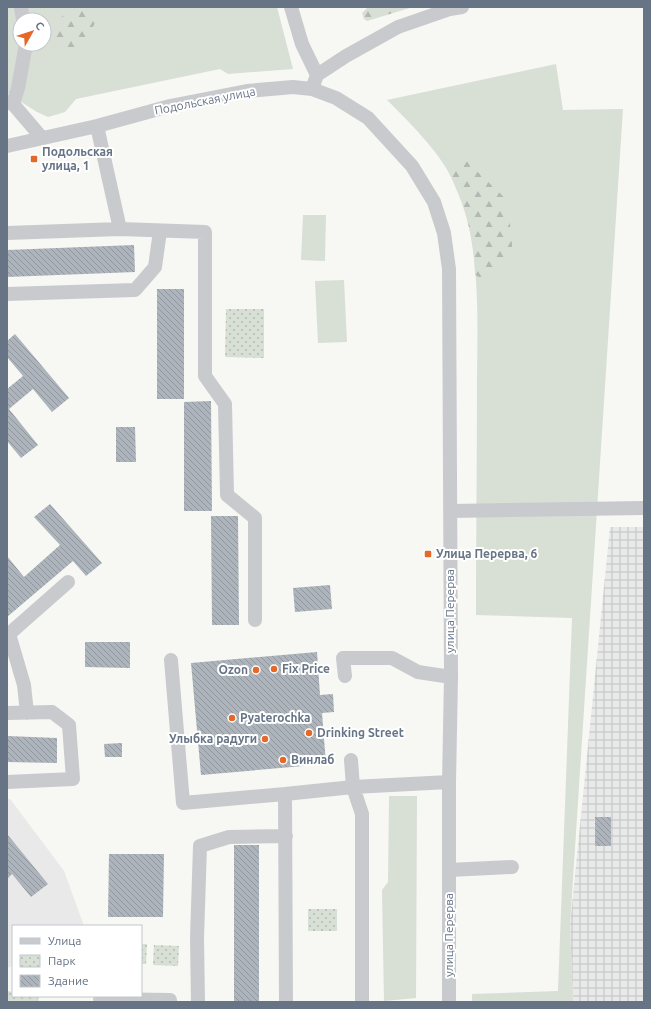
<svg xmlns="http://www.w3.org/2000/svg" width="651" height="1009" font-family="Ubuntu,sans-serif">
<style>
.built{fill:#e8e9e8}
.industrial{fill:url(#industrial-grid)}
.grass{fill:#d8dfd5;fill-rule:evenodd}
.forest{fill:url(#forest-firs)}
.park{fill:url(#park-dots)}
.building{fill:url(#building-back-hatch)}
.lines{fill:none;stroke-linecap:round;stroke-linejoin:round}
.minor{stroke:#c8cace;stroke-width:14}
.poi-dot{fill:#e46928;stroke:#fff;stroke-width:1.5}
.labels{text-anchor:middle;stroke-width:4;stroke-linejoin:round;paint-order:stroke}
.street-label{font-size:12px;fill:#667486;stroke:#fff}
.poi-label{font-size:12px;font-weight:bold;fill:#667486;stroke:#fff;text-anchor:start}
</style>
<defs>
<pattern id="industrial-grid" width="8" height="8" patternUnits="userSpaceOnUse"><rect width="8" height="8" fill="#e8e9e8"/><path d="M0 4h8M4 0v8" fill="none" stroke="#c0c1c2"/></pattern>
<pattern id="forest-firs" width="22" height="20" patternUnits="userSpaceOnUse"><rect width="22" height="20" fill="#d8dfd5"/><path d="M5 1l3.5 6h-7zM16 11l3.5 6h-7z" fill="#b3b9b2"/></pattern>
<pattern id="park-dots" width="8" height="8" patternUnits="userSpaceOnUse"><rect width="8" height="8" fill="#d8dfd5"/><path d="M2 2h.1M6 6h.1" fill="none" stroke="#b3b9b2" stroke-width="1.8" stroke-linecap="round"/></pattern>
<pattern id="building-back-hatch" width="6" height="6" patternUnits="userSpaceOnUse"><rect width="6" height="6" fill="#aeb4bb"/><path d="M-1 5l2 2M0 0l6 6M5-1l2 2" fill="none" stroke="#91979e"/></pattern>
</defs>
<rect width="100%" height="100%" fill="#f7f7f4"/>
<path class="built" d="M7,799H10L64,871L84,926H13V966L7,968Z"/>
<path class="industrial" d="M610,527H644V1002H573L570,925Z"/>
<path class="grass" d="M7,7H277L293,69L228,74L220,69L76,99L65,112L48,117L37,112L7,93ZM20,20H44V44H20Z
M556,64L563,110L623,109L570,925L573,1002H472V994L558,991L572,618L476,615C476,540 477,465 477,391C477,327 482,253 459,193C445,157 414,127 387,100Z
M303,215H326L325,261L301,260Z
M344,280L347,342L318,343L315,281Z
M389,796H417L416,998L384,1001L382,890L388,882Z"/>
<path class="forest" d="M47,7H104L79,52L52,41L64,12Z
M368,7H413L367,21L364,19L362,13Z
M461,156L505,198L512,235V259L483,279L475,275C474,235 465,205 447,169Z"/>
<path class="park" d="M226,309H264V358L225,357Z
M308,909H337V931H308Z
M141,944H147L146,964H141Z
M154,945L179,946L178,966L153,965Z
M7,991L13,992V996H38L39,1002H7Z"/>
<path class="building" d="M134,245L135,272L7,277V250Z
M157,289H184V399H157Z
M15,334L69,398L52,412L33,389L9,409L38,445L21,458L7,441V389L23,376L7,357V341Z
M211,401L212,511H184V402Z
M116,427H135L136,462H116Z
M50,504L102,563L86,576L73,561L7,617V556L24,577L60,545L34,517Z
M211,516H238L239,625H212Z
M330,585L332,609L295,612L293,588Z
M85,642H130V668L85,667Z
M317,652L320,695L333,694L334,712L322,713L326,764L201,775L191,663Z
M7,736L57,738V763L7,762Z
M122,743V757H105L104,744Z
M595,817H611V846H595Z
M7,834L48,884L31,897L12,874L7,879Z
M234,845H259V1002H234Z
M109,854H164L163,917H108Z"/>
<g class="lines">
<path class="minor" d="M21,7L23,20
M291,7L302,44L317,75
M312,89L317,75L346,56L398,27L450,9L462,7
M7,102L13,104L42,138
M13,104L18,88L26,44
M97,126L120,229L205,232V376L225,404L227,495L255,518V620
M7,146L97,126L170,106L247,91L293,87L312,89L336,98L368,118L412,166L434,202L444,233L449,269L451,677L449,782V1002
M7,233L120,229
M7,294L135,290L155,267L160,231
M450,511L644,508
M171,660L183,803L285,794
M345,676L343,658H392L418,672L451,677
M7,713L52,712L69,725L73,779L7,782
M27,713L24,685L9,634L68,582
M351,760L353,787L362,814V1002
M449,870L512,867
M100,999L170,1000V1002
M198,1002L197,938L200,846L229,837L286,836
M286,1002L285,794L353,787L449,782"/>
</g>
<g class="poi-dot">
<rect x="30" y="155" width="8" height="8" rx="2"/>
<rect x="424" y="550" width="8" height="8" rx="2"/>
<circle cx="274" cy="669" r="4"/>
<circle cx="256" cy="670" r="4"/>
<circle cx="232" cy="718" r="4"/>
<circle cx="309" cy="733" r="4"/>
<circle cx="265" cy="739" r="4"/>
<circle cx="283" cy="760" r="4"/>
</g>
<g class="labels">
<g class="street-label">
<text transform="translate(205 101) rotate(-11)" y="4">Подольская улица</text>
<text transform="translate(450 611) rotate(-90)" y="4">улица Перерва</text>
<text transform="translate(449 935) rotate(-90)" y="4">улица Перерва</text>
</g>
<g class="poi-label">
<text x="42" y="156">Подольская<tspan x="42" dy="14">улица, 1</tspan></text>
<text x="436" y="558">Улица Перерва, 6</text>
<text x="282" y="673">Fix Price</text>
<text x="248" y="674" text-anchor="end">Ozon</text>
<text x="240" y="722">Pyaterochka</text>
<text x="317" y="737">Drinking Street</text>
<text x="257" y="743" text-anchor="end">Улыбка радуги</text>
<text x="291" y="764">Винлаб</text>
</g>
</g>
<rect width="651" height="1009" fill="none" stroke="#667486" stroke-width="16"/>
<rect x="12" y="925" width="130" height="72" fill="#ffffff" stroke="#c2c7cf"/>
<rect x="20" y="938" width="20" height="6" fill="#c8cace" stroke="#c2c7cf"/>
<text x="48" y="945" font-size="12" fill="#667486">Улица</text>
<rect x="20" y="955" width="20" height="12" fill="url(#park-dots)" stroke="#c2c7cf"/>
<text x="48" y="965" font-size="12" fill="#667486">Парк</text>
<rect x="20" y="975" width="20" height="12" fill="url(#building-back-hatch)" stroke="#c2c7cf"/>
<text x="48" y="985" font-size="12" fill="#667486">Здание</text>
<g transform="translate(32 32) rotate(51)"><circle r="19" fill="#ffffff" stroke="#c2c7cf"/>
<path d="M0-3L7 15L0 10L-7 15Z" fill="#e46928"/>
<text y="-6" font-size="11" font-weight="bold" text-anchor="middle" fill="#667486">С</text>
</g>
</svg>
